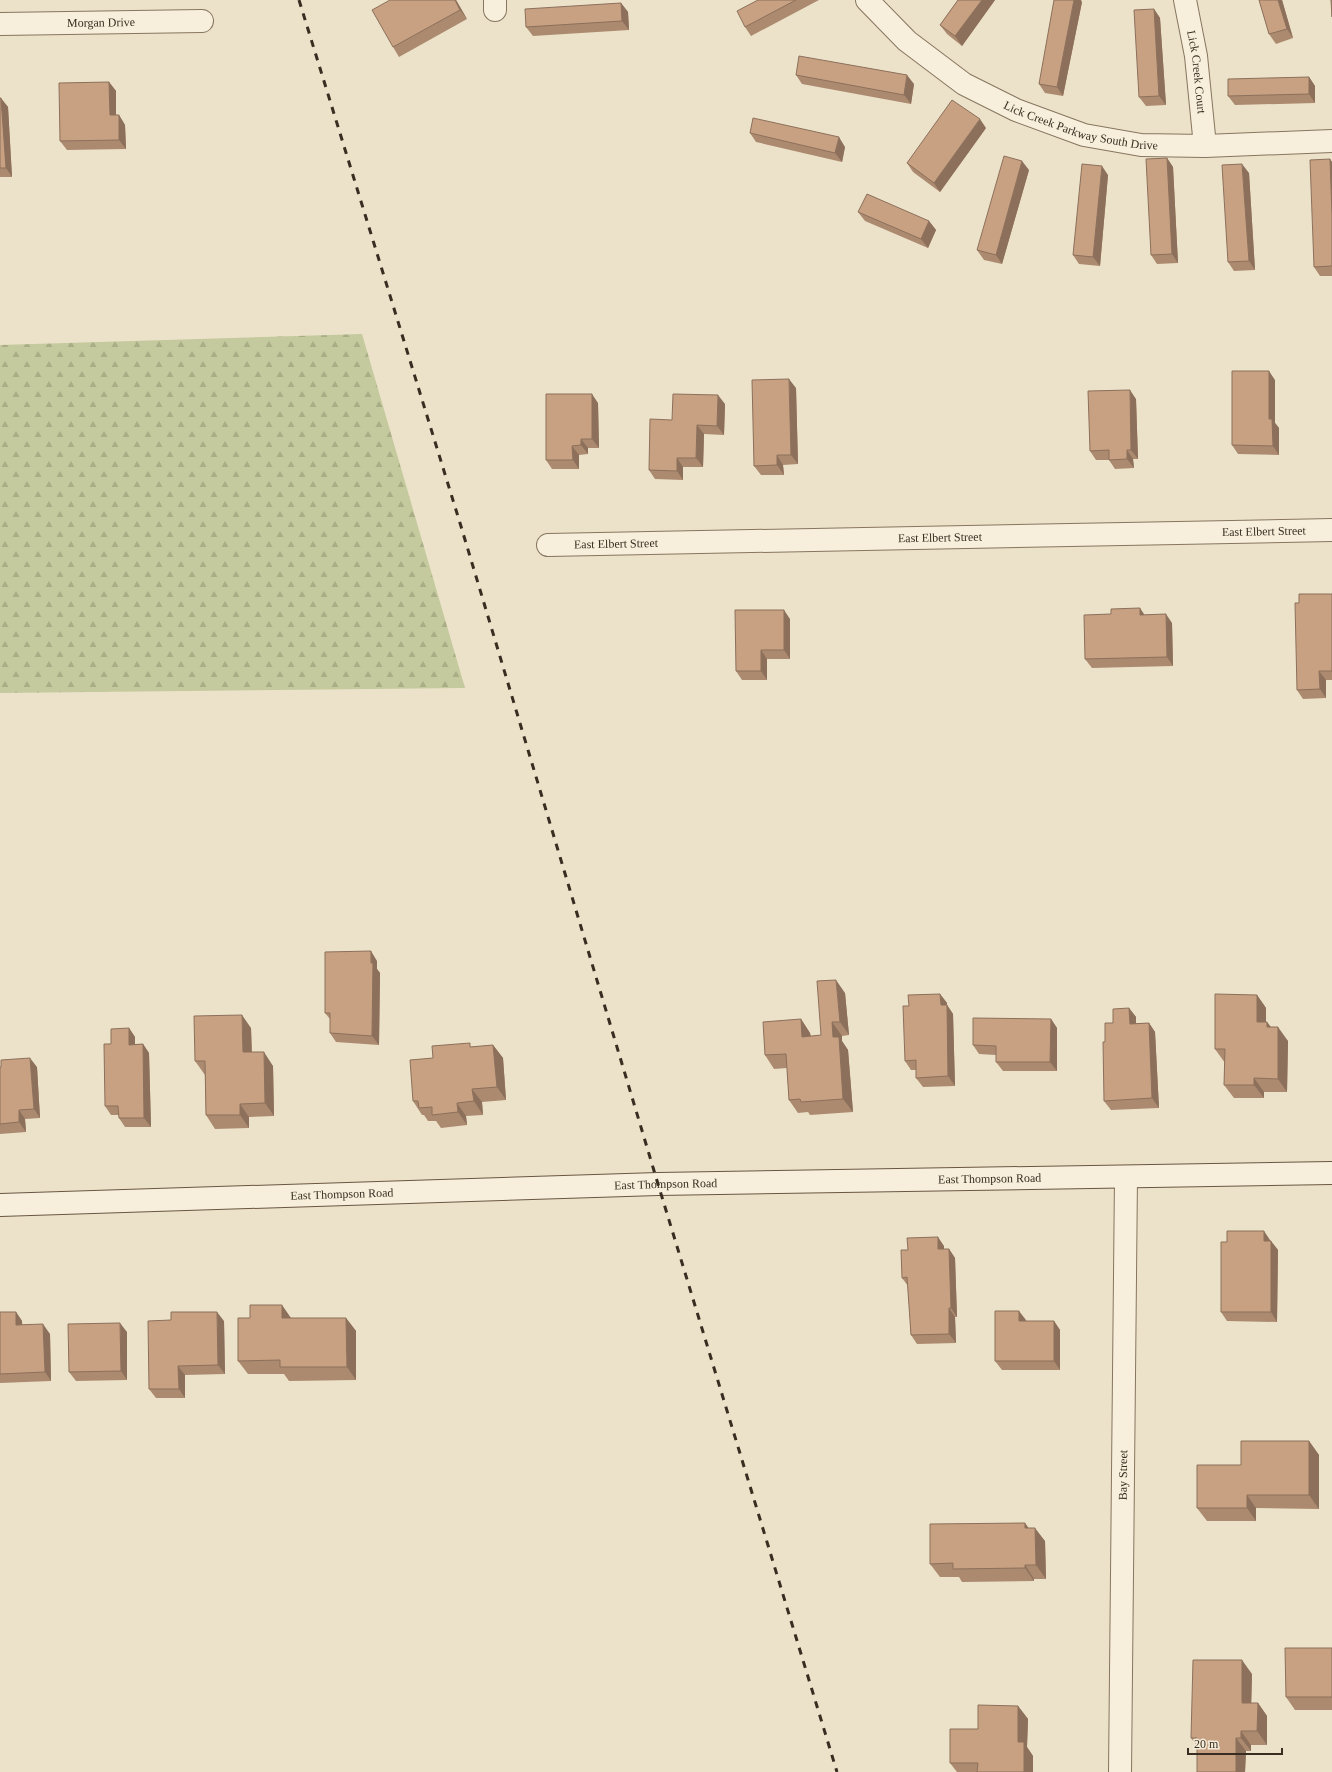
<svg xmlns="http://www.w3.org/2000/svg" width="1332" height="1772" font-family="'Times New Roman',serif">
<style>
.forest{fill:url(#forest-firs)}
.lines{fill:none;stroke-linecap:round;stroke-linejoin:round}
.street-casing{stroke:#87755f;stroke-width:24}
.secondary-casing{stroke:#695642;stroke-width:24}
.street{stroke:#f7efdc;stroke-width:22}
.secondary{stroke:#f7efdc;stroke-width:22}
.rail{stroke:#392d21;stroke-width:3;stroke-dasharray:7 7;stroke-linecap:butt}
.wall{fill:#ac8a70}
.shaded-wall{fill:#8c705b}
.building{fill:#c8a082;stroke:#8c705b}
.labels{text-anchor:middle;stroke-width:3.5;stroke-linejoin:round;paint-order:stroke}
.street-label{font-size:12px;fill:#392d21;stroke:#f4ecd8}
</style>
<defs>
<pattern id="forest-firs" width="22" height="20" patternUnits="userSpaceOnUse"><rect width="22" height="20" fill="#c4ca9d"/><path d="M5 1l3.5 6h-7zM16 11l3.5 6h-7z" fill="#a9ae87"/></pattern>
</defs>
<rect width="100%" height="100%" fill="#ece2c9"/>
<path class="forest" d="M362,334L465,688L0,693V345Z"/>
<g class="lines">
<defs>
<g id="street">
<path id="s1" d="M867,0L907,41L964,84L1016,110L1084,135L1141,145L1205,146L1332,141"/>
<path id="s2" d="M1185,0L1196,56L1205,146"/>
<path d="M495,10V0"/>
<path id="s3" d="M0,24L202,21"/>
<path id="s4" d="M548,545L1332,530"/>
<path id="s5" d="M1120,1772L1126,1177"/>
</g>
<g id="secondary">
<path id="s6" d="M0,1205L658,1184L1332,1173"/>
</g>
</defs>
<use href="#street" class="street-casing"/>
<use href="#secondary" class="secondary-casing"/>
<use href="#street" class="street"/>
<use href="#secondary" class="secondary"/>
<path class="rail" d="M299,0L460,523L658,1184L837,1772"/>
</g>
<path class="wall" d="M390,0H456L467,19L399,57L393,47Z
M758,0H819L751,36L745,27Z
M958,0H995L962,46L947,34L940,25Z
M1259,0H1282L1293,38L1276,44L1269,34Z
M1082,2L1063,96L1045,93L1039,84Z
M621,3L628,12L629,30L533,36L526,27Z
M1154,9L1160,18L1166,105L1146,106L1139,97Z
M796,75L914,84L911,104L802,84Z
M1309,77L1315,86V103L1235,105L1228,96Z
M109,82L116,91V115H119L125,125L126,149L67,150L60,141Z
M0,98L8,107L12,177H0Z
M986,128L940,192L913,172L907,163Z
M750,133L845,147L842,162L756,142Z
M1167,158L1173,167L1178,263L1157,264L1151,255Z
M1330,159L1332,162V276H1320L1314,267Z
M1029,170L1002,264L984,260L977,250Z
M1249,173L1255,270L1234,271L1228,262Z
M1108,175L1100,266L1079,264L1073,255Z
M858,212L929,221L936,230L928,248L865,221Z
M1275,380V423L1279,428V455L1238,454L1232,445Z
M796,388L798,464L783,465L784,475H761L754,466Z
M1136,399L1138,459H1133L1134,468L1115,469L1109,460H1096L1090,451Z
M598,403L599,448H588V454L579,455V469H552L546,460Z
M725,404L724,435L704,434L703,467H683V480L655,479L649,470L672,420Z
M1332,594V680H1326V698L1303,699L1297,690L1299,603Z
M1145,615L1172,623L1173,666L1092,668L1085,659Z
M790,619V659H767V680H742L736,671Z
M377,961V969L380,973L379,1045L336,1042L330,1033V1019L325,1013Z
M845,993L849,1035L842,1036V1041L848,1050L853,1112L810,1115L808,1112L798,1113L789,1100L787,1068L774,1069L765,1055L801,1019L810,1033L811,1036L821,1035Z
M940,994L947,1003V1005L953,1014L955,1086L923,1087L916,1078V1070H911L905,1061L909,1006Z
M1257,995L1266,1008V1022H1267L1271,1027L1288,1041L1287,1092H1264V1098H1234L1224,1085L1225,1063L1215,1049Z
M1129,1008L1136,1017V1023H1149L1155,1032L1159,1108L1111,1110L1104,1101L1105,1042L1113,1023Z
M1051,1019L1057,1028V1071H1003L996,1062V1055L979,1054L973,1045Z
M129,1028L135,1037V1044H143L149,1053L151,1127H125L119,1118V1115H111L105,1106L111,1044Z
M251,1028L252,1052L273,1066L274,1116L249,1117V1128L215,1129L206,1115L205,1075L195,1061Z
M493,1045L503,1058L506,1100L482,1102L483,1115L466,1116L467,1125L441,1128L436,1121H428L424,1115H422L413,1101L433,1058L472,1047Z
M0,1067H37L40,1118L25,1119L26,1132L0,1134Z
M1270,1240L1278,1250L1277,1322L1227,1321L1221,1312Z
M944,1246V1249H949L955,1258L957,1317H955L956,1343L917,1344L911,1335L908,1286L902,1278L908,1250Z
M0,1312H16L22,1321V1325L50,1334L51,1381L0,1383Z
M291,1318H346L356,1331V1380L289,1381L284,1374H248L238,1361Z
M1026,1320V1321H1054L1060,1330V1370H1002L995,1361Z
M224,1321L225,1374L185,1375V1398H156L149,1389Z
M127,1332V1380L76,1381L69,1372Z
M1309,1441L1319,1455V1509L1256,1508V1521H1207L1197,1508L1241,1465Z
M1025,1523L1028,1528L1045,1541L1046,1579H1034V1581L962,1582L959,1577H940L930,1564Z
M1332,1648V1710H1295L1286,1697Z
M1252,1674L1251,1703H1258L1267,1716V1745H1251V1751H1246L1245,1772H1197V1746L1191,1738Z
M1018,1706L1028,1719L1027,1747L1033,1756V1772H957L950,1763L978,1729Z"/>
<path class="shaded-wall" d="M455,0H456L467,19L460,10Z
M982,0H995L962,46L955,36Z
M1074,0H1081L1082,2L1063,96L1057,87Z
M1278,0H1282L1293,38L1287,29Z
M621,3L628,12L629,30L622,21Z
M1154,9L1160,18L1166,105L1159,96Z
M907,75L914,84L911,104L904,95Z
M1309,77L1315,86V103L1309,94Z
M109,82L116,91V125L110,115Z
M1,98L8,107L12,177L6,168Z
M119,115L125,125L126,149L119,140Z
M980,119L986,128L940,192L934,183Z
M839,137L845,147L842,162L835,153Z
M1167,158L1173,167L1178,263L1172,254Z
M1330,159L1332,162V215Z
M1022,161L1029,170L1002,264L996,255Z
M1242,164L1249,173L1255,270L1249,261Z
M1102,166L1108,175L1100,266L1093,257Z
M929,221L936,230L928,248L921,239Z
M1269,371L1275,380V423L1279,428V455L1273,446L1269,419Z
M789,379L796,388L798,464L791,455Z
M1130,390L1136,399L1138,459L1131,450Z
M592,394L598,403L599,448L592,439Z
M718,395L725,404L724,435L717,426Z
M697,425L704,434L703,467L696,458Z
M581,439L588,448V454L581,445Z
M572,446L579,455V469L573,460Z
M1127,450L1133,459L1134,468L1127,459Z
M777,455L783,465L784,475L777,465Z
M677,458L683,467V480L677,471Z
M1140,608L1146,617L1140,615Z
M784,610L790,619V659L784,650Z
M1166,614L1172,623L1173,666L1167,657Z
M761,650L767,659V680L761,671Z
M1319,671L1326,680V698L1320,689Z
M371,951L377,961V969L380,973L379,1045L372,1036Z
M836,980L845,993L849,1035L840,1022Z
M940,994L947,1003V1011V1005L953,1014L955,1086L948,1076Z
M1257,995L1266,1008V1036L1257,1022Z
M1129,1008L1136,1017V1033L1130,1024Z
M242,1015L251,1028L252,1066L243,1052Z
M801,1019L810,1033L812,1050L802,1037Z
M1051,1019L1057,1028V1071L1050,1062Z
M832,1022L842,1036V1041L848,1050L853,1112L843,1099L833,1037Z
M1267,1022L1277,1036L1267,1027Z
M1149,1023L1155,1032L1159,1108L1152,1098Z
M1278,1027L1288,1041L1287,1092L1278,1079Z
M129,1028L135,1037V1054L129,1045Z
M143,1044L149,1053L151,1127L144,1118Z
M493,1045L503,1058L506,1100L497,1087Z
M264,1052L273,1066L274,1116L265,1103Z
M30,1058L37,1067L40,1118L34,1109Z
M1254,1078L1264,1092V1098L1254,1085Z
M472,1089L482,1102L483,1115L474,1101Z
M457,1103L466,1116L467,1125L458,1112Z
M240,1104L249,1117V1128L240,1115Z
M19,1110L25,1119L26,1132L19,1122Z
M1264,1231L1270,1240V1250L1264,1241Z
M938,1237L944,1246V1258L938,1249Z
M1271,1241L1278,1250L1277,1322L1271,1312Z
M949,1249L955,1258L957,1317L951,1308Z
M282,1305L291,1318H282Z
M949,1308L955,1317L956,1343L949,1334Z
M1019,1311L1026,1320V1330L1019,1321Z
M16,1312L22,1321L23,1335L16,1325Z
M217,1312L224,1321L225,1374L218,1365Z
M346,1318L356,1331V1380L347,1367Z
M1054,1321L1060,1330V1370L1054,1361Z
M120,1323L127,1332V1380L121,1371Z
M43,1324L50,1334L51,1381L45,1372Z
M178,1366L185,1375V1398L179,1389Z
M1309,1441L1319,1455V1509L1309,1495Z
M1247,1495L1256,1508V1521L1247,1508Z
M1025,1523L1035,1537L1025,1528Z
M1035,1528L1045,1541L1046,1579L1036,1565Z
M1025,1565L1034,1579V1581L1025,1568Z
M1242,1660L1252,1674L1251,1716L1242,1703Z
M1258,1703L1267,1716V1745L1257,1731Z
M1018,1706L1028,1719L1027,1747L1033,1756V1772H1024L1018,1742Z
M1241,1731L1251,1745V1751L1241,1738Z
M1236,1738L1246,1751L1245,1772H1236Z"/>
<path class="building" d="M390,0H455L460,10L393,47L372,10Z
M758,0H796L745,27L737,11Z
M958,0H982L955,36L940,25Z
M1054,0H1074L1057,87L1039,84Z
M1259,0H1278L1287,29L1269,34Z
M1331,0H1332V17Z
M621,3L622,21L526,27L525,9Z
M1154,9L1159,96L1139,97L1134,10Z
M799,56L907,75L904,95L796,75Z
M1309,77V94L1228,96V79Z
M109,82L110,115H119V140L60,141L59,83Z
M0,98H1L6,168H0Z
M952,100L980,119L934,183L907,163Z
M753,118L839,137L835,153L750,133Z
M1004,156L1022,161L996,255L977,250Z
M1167,158L1172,254L1151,255L1146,159Z
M1330,159L1332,215V266L1314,267L1310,160Z
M1082,164L1102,166L1093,257L1073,255Z
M1242,164L1249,261L1228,262L1222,165Z
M867,194L929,221L921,239L858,212Z
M1232,371H1269V419H1272L1273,446L1232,445Z
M789,379L791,455H777V465L754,466L752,380Z
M1130,390L1131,450H1127V459L1109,460V450L1090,451L1088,391Z
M546,394H592V439H581V445L572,446L573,460H546Z
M673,394L718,395L717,426L697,425L696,458H677V471L649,470L650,419L672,420Z
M1299,594H1332V671H1319L1320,689L1297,690L1295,603H1299Z
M1140,608V615L1166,614L1167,657L1085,659L1084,615L1111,614V609Z
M735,610H784V650H761V671H736Z
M371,951V963H373L372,1036L330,1033V1013H325V952Z
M836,980L840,1022H832L833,1037H839L843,1099L801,1102L800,1099L789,1100L786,1054L765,1055L763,1022L801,1019L802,1037L821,1035L817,981Z
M940,994L941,1005H947L948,1076L916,1078V1060L905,1061L903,1006H909L908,995Z
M1215,994L1257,995V1022H1267V1027H1278V1079L1254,1078V1085H1224L1225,1049H1215Z
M1129,1008L1130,1024L1149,1023L1152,1098L1104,1101L1103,1042H1105V1023H1113V1009Z
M242,1015L243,1052H264L265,1103L240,1104V1115H206L205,1061H195L194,1016Z
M973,1018L1051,1019L1050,1062H996V1046L973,1045Z
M129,1028V1045L143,1044L144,1118H119L118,1106H105L104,1044H111V1029Z
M470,1043V1047L493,1045L497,1087L472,1089L474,1101L457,1103L458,1112L432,1115V1107L419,1108L418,1101H413L410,1060L433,1058L432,1046Z
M30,1058L34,1109L19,1110V1122L0,1124V1067H1V1060Z
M1227,1231H1264V1241H1271V1312H1221V1242H1227Z
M938,1237V1249H949L951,1308H949V1334L911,1335L907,1277L902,1278L901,1250H908L907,1238Z
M250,1305H282V1318H346L347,1367H280V1360L238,1361V1318H250Z
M995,1311H1019V1321H1054V1361H995Z
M0,1312H16V1325L43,1324L45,1372L0,1374Z
M171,1312H217L218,1365L178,1366L179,1389H149L148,1321L171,1320Z
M120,1323L121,1371L69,1372L68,1324Z
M1241,1441H1309V1495H1247V1508H1197V1465H1241Z
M1025,1523V1528H1035L1036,1565H1025V1568L953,1569V1563L930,1564V1524Z
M1285,1648H1332V1697H1286Z
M1193,1660H1242V1703H1258L1257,1731H1241V1738H1236V1772H1197V1738H1191Z
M978,1705L1018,1706V1742H1024V1772H977L978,1763H950V1729H978Z"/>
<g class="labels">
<g class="street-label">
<text dy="4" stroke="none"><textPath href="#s3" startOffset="101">Morgan Drive</textPath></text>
<text dy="4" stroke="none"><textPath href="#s2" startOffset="73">Lick Creek Court</textPath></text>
<text dy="4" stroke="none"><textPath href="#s1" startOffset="254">Lick Creek Parkway South Drive</textPath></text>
<text dy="4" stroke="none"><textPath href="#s4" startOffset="716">East Elbert Street</textPath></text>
<text dy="4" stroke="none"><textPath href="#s4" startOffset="392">East Elbert Street</textPath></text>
<text dy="4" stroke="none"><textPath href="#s4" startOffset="68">East Elbert Street</textPath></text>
<text dy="4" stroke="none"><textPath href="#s6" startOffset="990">East Thompson Road</textPath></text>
<text dy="4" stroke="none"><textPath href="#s6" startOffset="666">East Thompson Road</textPath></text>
<text dy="4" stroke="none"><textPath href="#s6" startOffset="342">East Thompson Road</textPath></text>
<text dy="4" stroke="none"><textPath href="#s5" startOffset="297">Bay Street</textPath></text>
</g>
</g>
<path d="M1188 1748v6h94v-6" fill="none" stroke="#392d21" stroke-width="2"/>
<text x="1194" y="1748" font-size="12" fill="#392d21" stroke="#f4ecd8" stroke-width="3" paint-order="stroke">20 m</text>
</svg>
